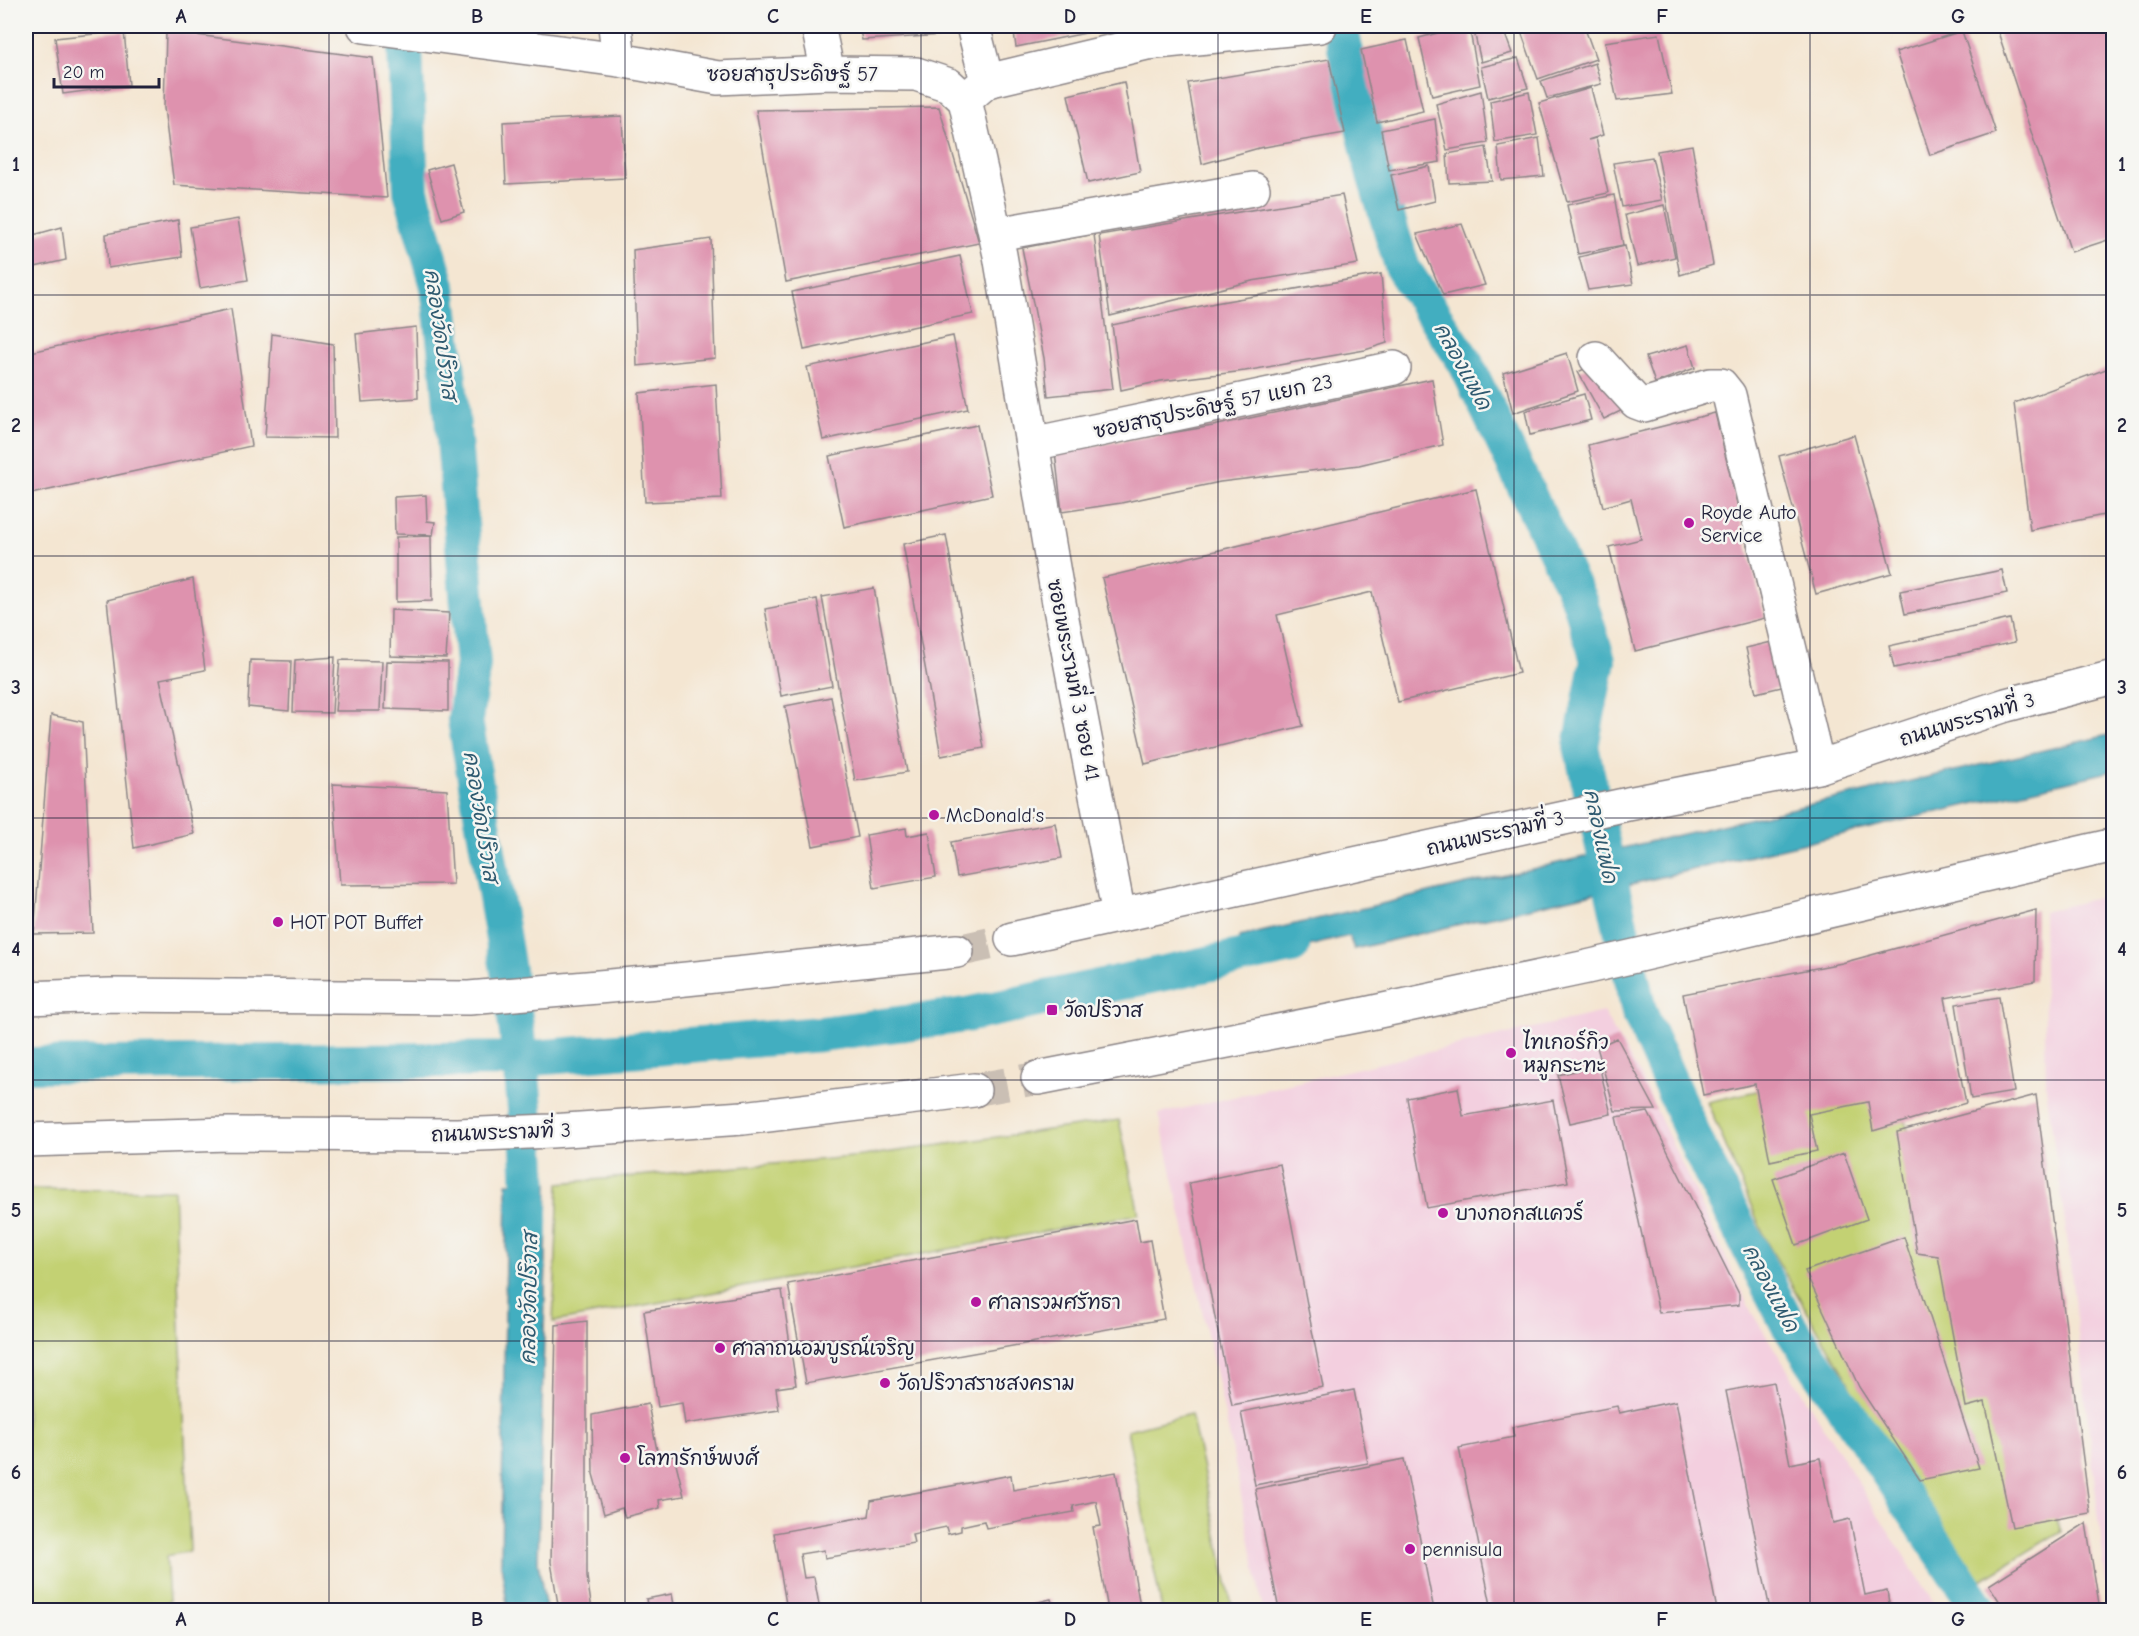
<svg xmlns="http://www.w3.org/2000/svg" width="2139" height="1636" font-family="'Comic Neue','Playpen Sans Thai',sans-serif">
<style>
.built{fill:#f3cfdf}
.green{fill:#c3d173;stroke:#727a57;stroke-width:1.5}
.water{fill:#42aec0;stroke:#32687e;stroke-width:1.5}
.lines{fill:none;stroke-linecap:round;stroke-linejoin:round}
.canal{stroke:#42aec0;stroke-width:36}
.building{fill:#de92ae}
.major-tunnel{stroke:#cabfb4;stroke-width:33;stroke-dasharray:33 16;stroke-linecap:butt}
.minor-casing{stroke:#8b8486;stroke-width:36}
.major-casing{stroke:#8b8486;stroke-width:36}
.minor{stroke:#fff;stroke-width:33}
.major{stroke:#fff;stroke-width:33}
.grid{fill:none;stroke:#22223b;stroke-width:1.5;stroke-opacity:0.55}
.poi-dot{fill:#b5179e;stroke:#f6f6f2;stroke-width:2}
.labels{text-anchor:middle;stroke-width:5;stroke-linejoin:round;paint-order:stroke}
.street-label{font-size:20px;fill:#22223b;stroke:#f6f6f2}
.poi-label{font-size:20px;fill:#22223b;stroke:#f6f6f2;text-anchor:start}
.water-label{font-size:21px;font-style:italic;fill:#2f5a70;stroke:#f6f6f2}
.neatline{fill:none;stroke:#22223b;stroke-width:2}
.grid-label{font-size:20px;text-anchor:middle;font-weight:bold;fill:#22223b}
</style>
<rect width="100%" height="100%" fill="#f6f6f2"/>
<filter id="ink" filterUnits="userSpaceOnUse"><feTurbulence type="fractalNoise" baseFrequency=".0167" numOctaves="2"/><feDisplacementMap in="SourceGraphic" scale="12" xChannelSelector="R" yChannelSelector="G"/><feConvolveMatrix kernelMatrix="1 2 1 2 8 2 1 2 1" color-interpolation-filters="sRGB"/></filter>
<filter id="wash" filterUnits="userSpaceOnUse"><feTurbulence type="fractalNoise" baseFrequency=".008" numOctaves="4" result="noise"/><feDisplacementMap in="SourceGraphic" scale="24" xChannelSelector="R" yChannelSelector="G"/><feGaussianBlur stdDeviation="1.35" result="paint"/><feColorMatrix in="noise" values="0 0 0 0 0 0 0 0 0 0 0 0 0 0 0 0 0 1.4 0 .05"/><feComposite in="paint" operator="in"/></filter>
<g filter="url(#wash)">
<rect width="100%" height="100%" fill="#f4e6d2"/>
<path class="built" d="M2113,894L2114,1610H2109L2067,1237L2046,1088L2043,912Z
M1603,1012L1639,1073L1752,1313L1938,1610H1263L1231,1443L1159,1114Z"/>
<path class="green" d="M1883,1063L2061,1531L1980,1581L1888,1450L1767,1243L1707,1102Z
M1119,1120L1139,1214L553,1322L559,1183L863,1156Z
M26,1189L174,1190L190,1551L166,1556L169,1601L157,1610H26Z
M1191,1414L1233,1610H1162L1127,1430Z"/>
<path class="water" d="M2113,734V771L1354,949L1349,936L1245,962L1239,937Z
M507,1183H548L538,1562L546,1610H508L501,1564Z"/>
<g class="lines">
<path class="canal" d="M404,26L411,191L438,286L449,381L473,664L465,720C493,889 532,1060 530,1232
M1340,26L1373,171L1403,269L1465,362L1580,602L1598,660L1581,746L1639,1011L1700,1151L1788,1324L1980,1610
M26,1065L521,1059L821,1034L966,1015L1292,946"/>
</g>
<g id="blocks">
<path class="building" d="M859,26H942L944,35L862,40Z
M1013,26H1111V28L1016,47Z
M1463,26H1469L1480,85L1432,96L1419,38Z
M1491,26H1502L1512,53L1481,62L1474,31Z
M1519,26H1584L1596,59L1538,79Z
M1996,26H2114V238L2071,252Z
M124,31L129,85L63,94L55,38Z
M166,31L373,58L387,198L174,185L164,108Z
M1962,31L1996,133L1930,155L1896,52Z
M1659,34L1672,94L1617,101L1605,42Z
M1407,40L1423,111L1377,122L1361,50Z
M1518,58L1528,88L1488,98L1481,67Z
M1329,59L1345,133L1259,148L1202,164L1188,83Z
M1595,63L1601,84L1547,98L1541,81Z
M1124,82L1140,172L1088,183L1068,95Z
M1591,88L1603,135L1588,140L1596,138L1608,193L1567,202L1539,103Z
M1481,91L1488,143L1447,150L1436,104Z
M1529,92L1537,135L1495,142L1490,101Z
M939,107L979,243L786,282L756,110Z
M622,116L625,178L506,184L503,122Z
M1435,119L1440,162L1389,170L1381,130Z
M1539,138L1544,176L1501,180L1498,146Z
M1692,145L1713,265L1680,275L1657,151Z
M1486,147L1492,181L1449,183L1447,154Z
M1652,157L1662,200L1622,207L1613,163Z
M451,163L464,212L442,219L427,170Z
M1429,166L1435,201L1399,210L1391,175Z
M1342,195L1358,264L1252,281L1110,316L1099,235Z
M1614,195L1623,245L1578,254L1567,205Z
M1664,205L1675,257L1637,266L1625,215Z
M238,219L248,280L200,288L190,227Z
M178,220L182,257L108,268L106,234Z
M1462,224L1485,285L1443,295L1417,234Z
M62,227L66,260L26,269V237Z
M1094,234L1113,389L1048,396L1044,358L1022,248Z
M711,239L715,358L637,366L633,250Z
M1625,246L1633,284L1588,290L1579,257Z
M960,256L973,314L804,350L792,292Z
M1381,274L1387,343L1365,350L1245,371L1161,381L1121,390L1112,325L1215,303Z
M231,309L251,446L26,495V353Z
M416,327L418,398L362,402L356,334Z
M272,334L333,344L335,438L265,437Z
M953,336L968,409L823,440L807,367Z
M1688,345L1695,368L1655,383L1646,357Z
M1567,353L1578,391L1513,413L1503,373Z
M1598,362L1629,407L1604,419L1578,372Z
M2114,366V513L2030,530L2014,403Z
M1432,379L1443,445L1359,465L1220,482L1121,503L1062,512L1055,452L1213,426Z
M716,384L722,499L645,502L639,393Z
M1584,394L1591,420L1530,435L1525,411Z
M1715,413L1765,618L1635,651L1609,547L1641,539L1631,499L1603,507L1588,445Z
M977,425L992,495L844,527L829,456Z
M1854,435L1892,573L1816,594L1779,456Z
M1476,489L1519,673L1398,702L1372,592L1277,615L1303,726L1145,764L1102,578Z
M426,495L427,521L435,522L433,535L395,534L394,497Z
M946,535L984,748L941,756L903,544Z
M431,536L432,601L396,602V537Z
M2002,570L2007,593L1905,614L1900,591Z
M193,579L205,670L160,679L194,834L134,848L107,600Z
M874,588L907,772L855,781L822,597Z
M817,599L832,686L781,696L765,609Z
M391,610L449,613L446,658L390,656Z
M2010,619L2015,642L1894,668L1889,646Z
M1776,641L1786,686L1756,693L1746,648Z
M335,657L332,713L293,712L295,660Z
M250,660L291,661L289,711L248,707Z
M340,660L382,661L380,711H335Z
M387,661L448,662V711L385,709Z
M831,697L858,837L813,846L785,706Z
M26,710H30L27,764H26Z
M51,715L83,722L93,933L34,934Z
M333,784L447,790L453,884L340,885Z
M1055,823L1062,858L957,877L951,842Z
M906,828L907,836L929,832L936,877L874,888L866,835Z
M2036,910L2035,981L1945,998L1966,1103L1873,1131L1868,1102L1809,1114L1817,1151L1770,1161L1755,1084L1703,1095L1683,994L1842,963Z
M1999,997L2014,1092L1971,1099L1956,1004Z
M1617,1038L1656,1110L1615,1111L1597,1047Z
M1599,1065L1611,1114L1570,1123L1558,1075Z
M1458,1088L1463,1116L1553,1100L1568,1182L1427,1208L1407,1098Z
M2036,1095L2090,1513L2012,1527L1985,1402L1966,1407L1938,1256L1917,1253L1897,1132Z
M1648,1112L1739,1294V1305L1659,1313L1616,1117Z
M1844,1153L1867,1219L1796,1245L1773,1179Z
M1280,1164L1323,1387L1232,1405L1189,1183Z
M1136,1219L1140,1242L1150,1240L1164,1319L806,1383L788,1284Z
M1904,1237L1979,1468L1920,1480L1859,1387L1805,1271Z
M782,1290L796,1385L776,1388L779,1410L685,1424L682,1403L658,1407L644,1311Z
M587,1321V1577L592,1610H559L551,1562L556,1325Z
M1774,1382L1790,1464L1820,1458L1833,1523L1850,1519L1865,1595L1887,1590L1890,1610H1770L1726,1391Z
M1354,1390L1368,1463L1255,1485L1241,1412Z
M1676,1401L1717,1610H1492L1459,1448L1514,1437L1512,1427L1617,1406L1619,1413Z
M648,1404L659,1461L674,1455L684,1496L659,1500L660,1508L625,1517L622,1508L604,1514L593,1474L592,1415Z
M1404,1459L1434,1610H1279L1255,1489Z
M1116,1472L1140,1606H1144L1145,1610H1108L1093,1527L1101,1526L1096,1501L1073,1506L1074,1512L986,1528L984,1521L961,1526V1531L948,1534L946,1527L912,1534L914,1543L825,1558L824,1550L800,1554L804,1578L814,1577L820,1610H787L774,1533L869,1516L871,1501L1011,1475L1013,1490Z
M2086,1523L2100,1610H2005L1989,1585Z
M672,1594L675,1610H648L646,1599Z
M1051,1599L1054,1610H1006Z
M930,1605L931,1610H905V1609Z"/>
</g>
</g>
<g filter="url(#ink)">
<use href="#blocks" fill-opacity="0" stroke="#8b8486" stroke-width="1.5"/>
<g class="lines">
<path class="major-tunnel" d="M957,951L1012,939
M974,1090L1038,1078"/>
<defs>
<path id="minor" d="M364,26L619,60L718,78L828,73L916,74L949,85L965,100L1000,255L1059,603L1119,915
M615,26L619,60
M818,26L828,73
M973,26L987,81
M965,100L987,81L1147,43L1320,26
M996,234L1253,189
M1596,358L1636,402L1644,405L1710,385H1721L1729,395L1818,767
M1032,444L1394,368"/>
<path id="major" d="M1012,939L1628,804L1818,767L2006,705L2114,677
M26,998L110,995L469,998L657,982L957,951
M1038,1078L1365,1014L1587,967L2114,845
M26,1140L229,1134L457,1135L551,1131L743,1118L974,1090"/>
</defs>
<use href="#minor" class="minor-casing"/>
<use href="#major" class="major-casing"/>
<use href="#minor" class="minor"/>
<use href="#major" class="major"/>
</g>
</g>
<path class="grid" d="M329,26V1610M625,26V1610M921,26V1610M1218,26V1610M1514,26V1610M1810,26V1610M26,295H2114M26,556H2114M26,818H2114M26,1080H2114M26,1341H2114"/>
<g class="poi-dot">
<circle cx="1689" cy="523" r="6"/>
<circle cx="934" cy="815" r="6"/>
<circle cx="278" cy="922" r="6"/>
<rect x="1046" y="1004" width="12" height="12" rx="3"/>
<circle cx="1511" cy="1053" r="6"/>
<circle cx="1443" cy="1213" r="6"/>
<circle cx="976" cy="1302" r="6"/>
<circle cx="720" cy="1348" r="6"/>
<circle cx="885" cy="1383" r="6"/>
<circle cx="625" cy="1458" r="6"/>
<circle cx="1410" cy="1549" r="6"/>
</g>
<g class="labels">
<g class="street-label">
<text x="792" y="81">ซอยสาธุประดิษฐ์ 57</text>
<text transform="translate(1213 406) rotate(-12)" y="7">ซอยสาธุประดิษฐ์ 57 แยก 23</text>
<text transform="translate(1074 680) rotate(79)" y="7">ซอยพระรามที่ 3 ซอย 41</text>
<text transform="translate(1967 719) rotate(-17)" y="7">ถนนพระรามที่ 3</text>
<text transform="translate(1495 833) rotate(-13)" y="7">ถนนพระรามที่ 3</text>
<text transform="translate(501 1132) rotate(-2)" y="7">ถนนพระรามที่ 3</text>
</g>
<g class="poi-label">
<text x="1701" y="519">Royde Auto<tspan x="1701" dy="23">Service</tspan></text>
<text x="946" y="822">McDonald's</text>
<text x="290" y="929">HOT POT Buffet</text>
<text x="1064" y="1017">วัดปริวาส</text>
<text x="1523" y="1049">ไทเกอร์กิว<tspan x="1523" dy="23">หมูกระทะ</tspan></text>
<text x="1455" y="1220">บางกอกสแควร์</text>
<text x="988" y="1309">ศาลารวมศรัทธา</text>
<text x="732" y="1355">ศาลาถนอมบูรณ์เจริญ</text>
<text x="897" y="1390">วัดปริวาสราชสงคราม</text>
<text x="637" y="1465">โลทารักษ์พงศ์</text>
<text x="1422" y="1556">pennisula</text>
</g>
<g class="water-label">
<text transform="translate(441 334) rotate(82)" y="7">คลองวัดปริวาส</text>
<text transform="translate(1463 366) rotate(61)" y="7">คลองแฟด</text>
<text transform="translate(481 816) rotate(81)" y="7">คลองวัดปริวาส</text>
<text transform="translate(1601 836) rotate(78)" y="7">คลองแฟด</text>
<text transform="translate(1771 1288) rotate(62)" y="7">คลองแฟด</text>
<text transform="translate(529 1299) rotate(-89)" y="7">คลองวัดปริวาส</text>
</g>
</g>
<rect width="2139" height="1636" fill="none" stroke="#f6f6f2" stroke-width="66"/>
<path d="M54 78v9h105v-9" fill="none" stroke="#22223b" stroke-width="3"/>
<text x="63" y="78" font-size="18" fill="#22223b" stroke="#f6f6f2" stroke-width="4.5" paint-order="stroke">20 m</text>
<rect x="33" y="33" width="2073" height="1570" class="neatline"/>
<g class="grid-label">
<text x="181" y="23">A</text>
<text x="477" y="23">B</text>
<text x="773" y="23">C</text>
<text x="1070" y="23">D</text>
<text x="1366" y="23">E</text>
<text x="1662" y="23">F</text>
<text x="1958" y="23">G</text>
<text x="16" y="171">1</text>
<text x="2122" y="171">1</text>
<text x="16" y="432">2</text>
<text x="2122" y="432">2</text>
<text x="16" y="694">3</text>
<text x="2122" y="694">3</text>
<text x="16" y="956">4</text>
<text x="2122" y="956">4</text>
<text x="16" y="1217">5</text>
<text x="2122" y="1217">5</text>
<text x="16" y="1479">6</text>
<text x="2122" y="1479">6</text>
<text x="181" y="1626">A</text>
<text x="477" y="1626">B</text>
<text x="773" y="1626">C</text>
<text x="1070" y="1626">D</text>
<text x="1366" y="1626">E</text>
<text x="1662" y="1626">F</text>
<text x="1958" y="1626">G</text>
</g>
</svg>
